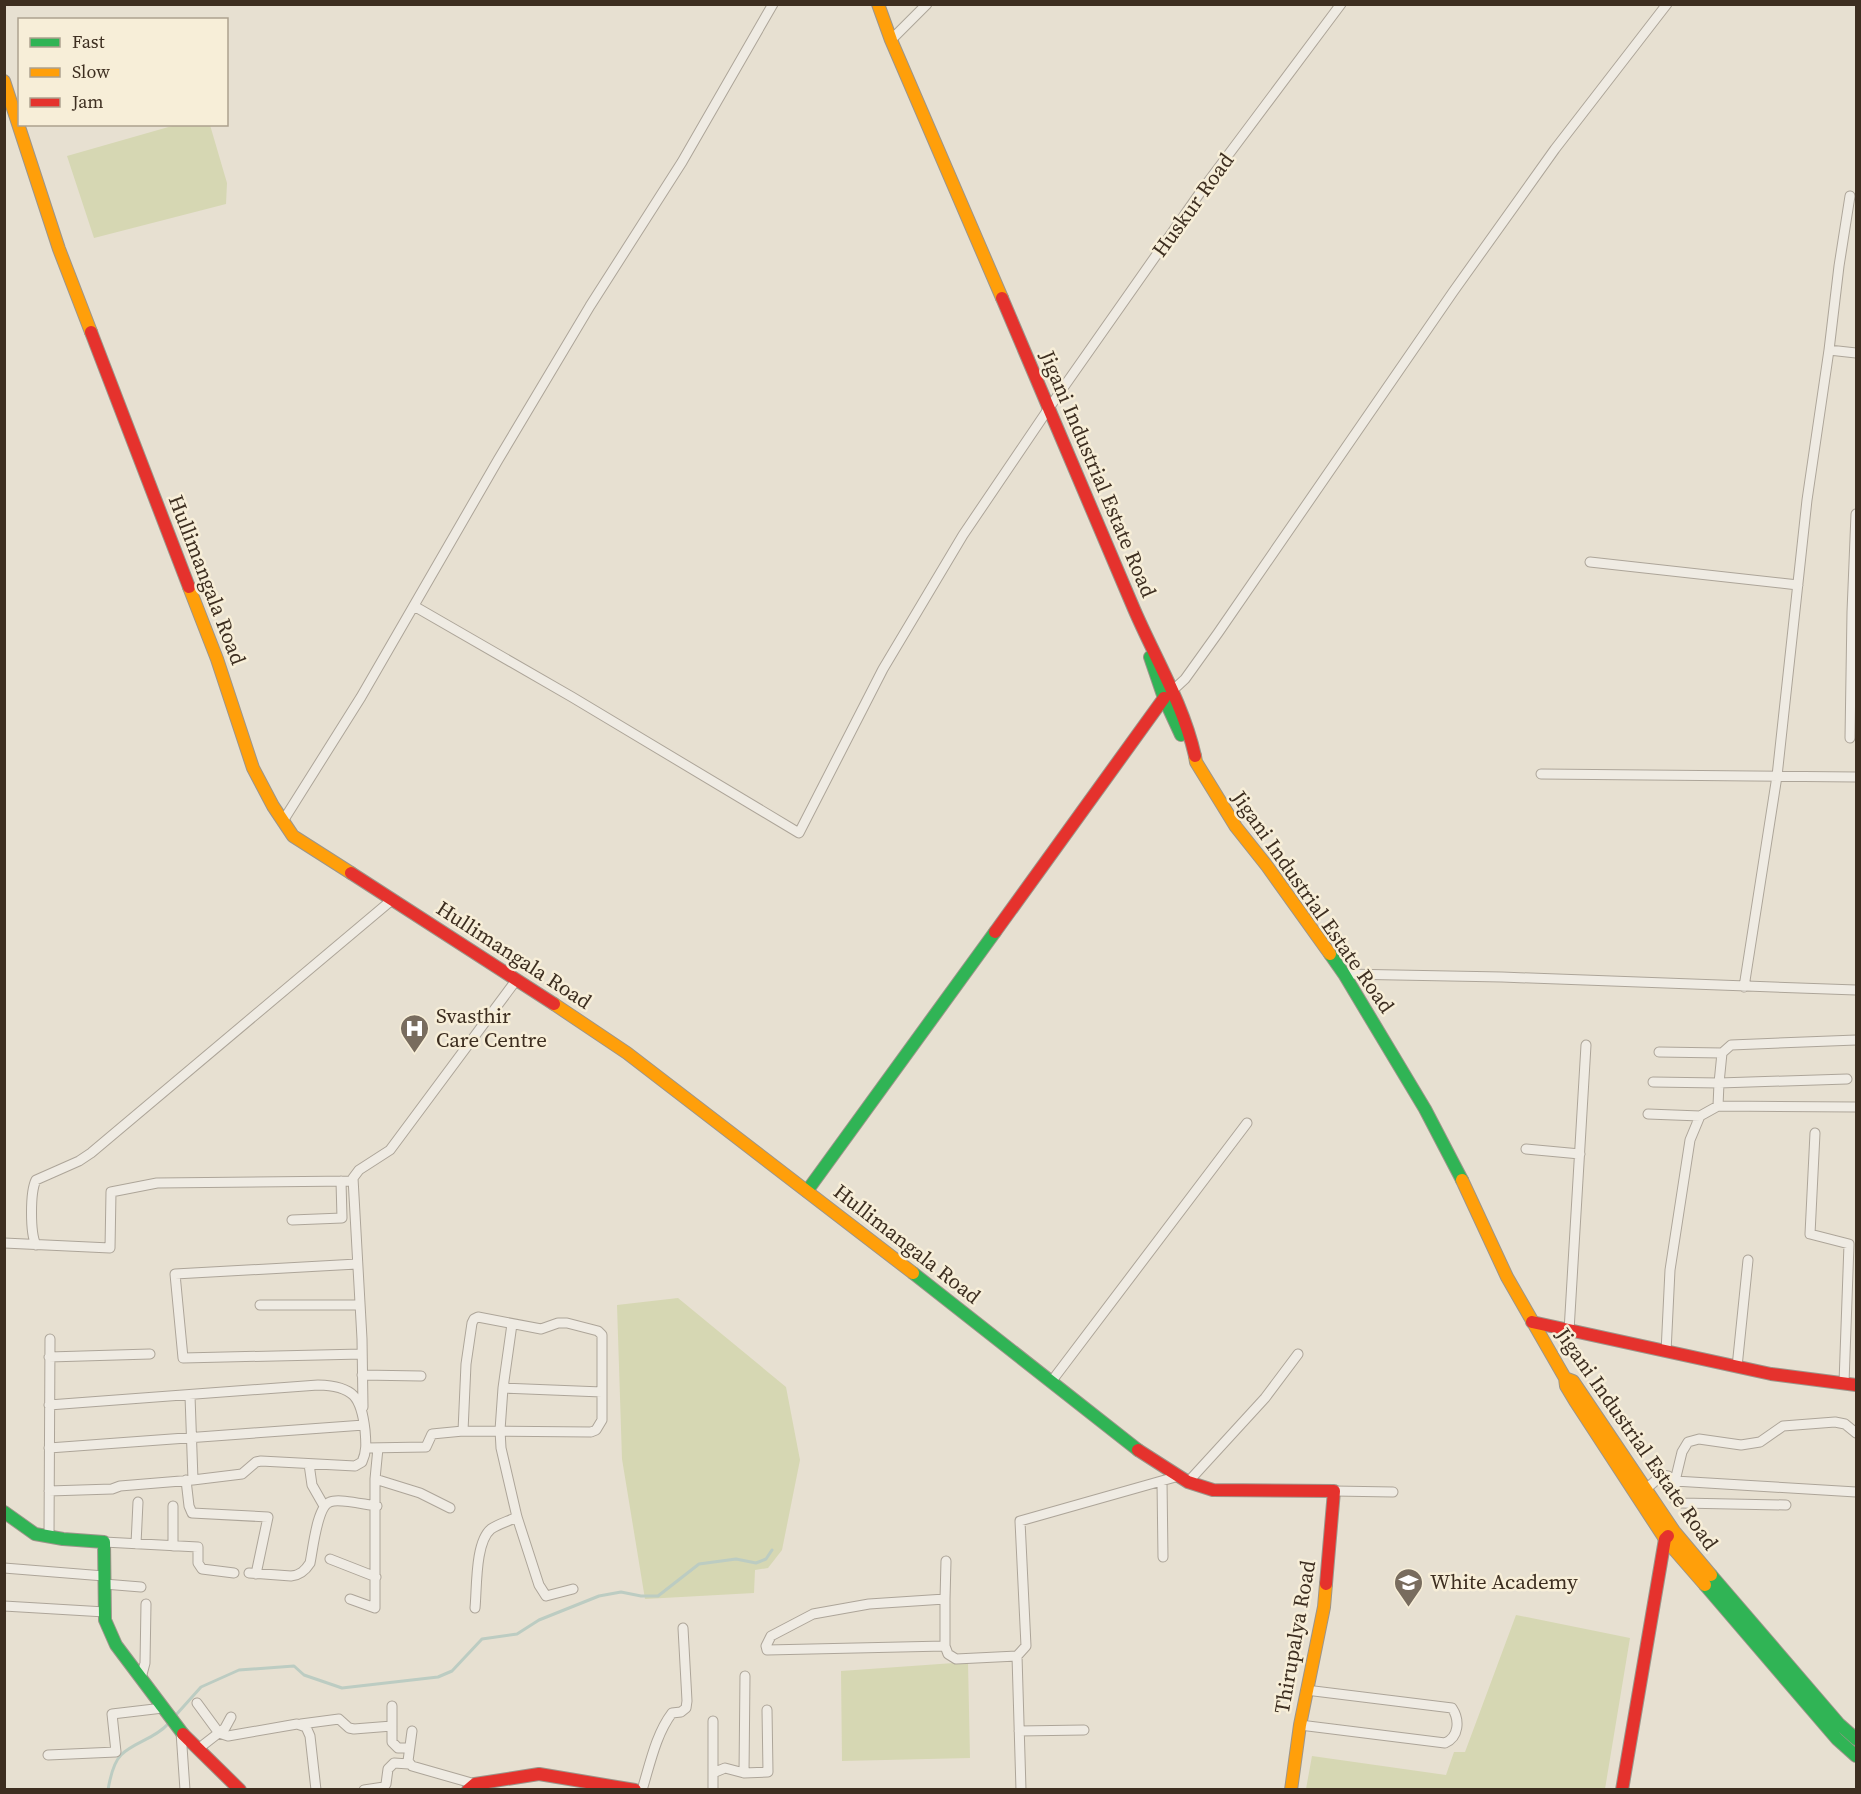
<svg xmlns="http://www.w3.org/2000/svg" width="1861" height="1794" font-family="'Source Serif 4',serif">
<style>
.green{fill:#d6d7b3}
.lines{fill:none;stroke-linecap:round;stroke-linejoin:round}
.stream{stroke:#bcccc2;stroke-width:3}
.street-casing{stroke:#ada599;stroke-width:11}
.fast-casing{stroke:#9c958a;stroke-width:14}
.slow-casing{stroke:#9c958a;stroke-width:14}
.jam-casing{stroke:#9c958a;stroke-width:14}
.street{stroke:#efebe3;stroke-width:9}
.fast{stroke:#30b455;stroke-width:12}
.slow{stroke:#ff9f0a;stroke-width:12}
.jam{stroke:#e5322d;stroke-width:12}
.labels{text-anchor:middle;stroke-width:5;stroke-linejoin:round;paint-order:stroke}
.street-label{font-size:21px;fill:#3d2e20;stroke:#f7eed8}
.poi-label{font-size:21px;fill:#3d2e20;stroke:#f7eed8;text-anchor:start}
</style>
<rect width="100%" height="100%" fill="#e7e0d1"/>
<path class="green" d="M179,124L210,125L227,183L226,204L94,238L67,156Z
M678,1298L786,1387L800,1460L782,1550L768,1568L755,1570L754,1593L645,1599L622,1459L617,1305Z
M1516,1615L1630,1638L1605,1789H1306L1312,1756L1446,1775L1454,1752H1465Z
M968,1662L970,1758L842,1761L841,1671Z"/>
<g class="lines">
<path class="stream" d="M175,1716L201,1687L239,1670L294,1666L304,1675L342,1688L438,1677L452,1671L482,1639L517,1634L539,1620L599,1596L621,1592L641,1596H658L699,1564L736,1559L756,1563L766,1559L772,1550
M108,1790C110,1778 113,1763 121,1755C134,1742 155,1739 169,1723"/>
<defs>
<path id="street" d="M891,40L927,4
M1850,196L1839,266L1829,350L1856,353
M1590,562L1798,585
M414,606L572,697L799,833L883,669L963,535L1049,408L1202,190L1341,4
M1172,691L1185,679L1218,633L1453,292L1555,149L1667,4
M1850,738L1852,612L1856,514
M1541,774L1856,777
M283,821L361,697L498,460L590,306L682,162L773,4
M1344,974L1502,977L1856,990
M1744,987L1777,776L1807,500L1829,350
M1659,1052L1722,1053
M1653,1082L1719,1083L1722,1053L1731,1045L1856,1040
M1718,1106L1719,1083L1847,1079
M1648,1114L1700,1116
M1815,1133L1810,1234L1849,1244L1844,1383
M1526,1149L1580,1154
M292,1220L342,1218L341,1181
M4,1243L110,1248L111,1192L157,1183L352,1181
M36,1245C30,1233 30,1192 36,1180L79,1161L91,1153L393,899
M357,1264L175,1274L183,1358L362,1354
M260,1305H360
M512,1324L503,1388L500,1430L501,1448L517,1517L539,1585L546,1596L573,1589
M1569,1331L1586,1045
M1666,1352L1670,1270L1690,1140L1700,1116L1718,1106L1856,1107
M49,1357L150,1354
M1737,1367L1748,1260
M362,1375L421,1376
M1051,1382L1247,1123
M503,1388L602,1392
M49,1405L318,1385C354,1386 361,1397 365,1430C366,1442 367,1451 362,1462L355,1466L261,1461L256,1462L242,1474L193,1480
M363,1407L362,1339L353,1178L359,1170L390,1150L517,979
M49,1448L364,1425
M366,1448L426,1447L432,1434L463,1431L591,1432L596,1430L602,1420V1335L598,1331L567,1323H558L541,1329L478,1317L474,1319L472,1323L466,1364L463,1431
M309,1464L312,1485L324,1506
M375,1479L420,1493L450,1508
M186,1480L189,1506L192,1513L268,1517L256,1574
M1162,1481L1163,1557
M1188,1482L1265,1398L1298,1354
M1646,1489L1662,1475L1668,1476L1675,1481L1682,1452L1688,1442L1699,1439L1741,1445L1760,1442L1783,1426L1835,1422L1845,1424L1856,1433
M49,1491L112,1489L120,1486L193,1480L190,1396
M1334,1491L1393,1492
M1786,1505L1681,1503L1675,1499V1481L1856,1492
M173,1506V1546
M49,1537L50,1339
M104,1542L198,1547V1563L202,1569L234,1573
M136,1544L138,1502
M330,1559L376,1577
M4,1568L104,1576
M249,1573L291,1576C300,1575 305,1571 310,1563C313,1549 317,1506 330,1502C339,1498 366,1505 377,1506
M104,1584L141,1587
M350,1599L375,1608V1479L378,1448
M945,1599L946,1561
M4,1606L105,1612
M475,1608C477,1588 475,1542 491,1529C498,1524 509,1521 517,1517
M945,1646L767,1650L766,1646L771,1636L813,1614L869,1604L945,1599V1646L948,1654L956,1659L1017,1656
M141,1678L145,1663L146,1604
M197,1703L219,1733L228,1736L297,1724L306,1727L310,1736L316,1790
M392,1706V1742L398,1748H409
M713,1721V1790
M301,1724L339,1719L349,1728L354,1729L392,1726
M1300,1725L1445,1743C1459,1737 1460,1720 1452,1708L1306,1690
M412,1731L408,1761L412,1766L475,1784
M1019,1731L1084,1730
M181,1732L185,1790
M198,1749L225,1728L231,1717
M48,1755L116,1752L112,1714L163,1708
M713,1773L725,1768L744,1773L768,1772L767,1710
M744,1773L745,1676
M364,1790L384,1787L386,1784L388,1769L394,1763L409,1764
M642,1790C650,1764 656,1734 672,1713L681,1712L686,1708L687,1701L683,1628
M1021,1790L1017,1656L1026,1646L1020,1521L1179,1476"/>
<path id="fast" d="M1150,657L1164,698L1181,735
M1330,954L1344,974L1425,1109L1462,1180
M807,1191L995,932
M913,1273L1138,1450
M4,1512L35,1534L63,1539L104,1542L105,1620L116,1645L183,1734
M1711,1575L1839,1724L1856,1739
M1705,1585L1837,1739L1856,1756"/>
<path id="slow" d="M878,4L891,40L1002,298
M4,81L59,249L91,332
M189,587L217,659L253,768L273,806L293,836L351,873
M1195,756L1196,762L1236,827L1267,866L1330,954
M554,1004L627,1053L913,1273
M1462,1180L1507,1277L1565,1378L1573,1381L1674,1531L1711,1575
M1565,1378L1566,1386L1575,1401L1665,1539L1705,1585
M1291,1790L1300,1725L1324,1607L1326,1584"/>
<path id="jam" d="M1002,298C1046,402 1090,505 1134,609C1155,658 1183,703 1195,756
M91,332L189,587
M351,873L554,1004
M995,932L1164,698
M1532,1322L1771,1374L1856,1385
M1138,1450L1188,1482L1213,1490L1334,1491L1326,1584
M183,1734L240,1790
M468,1790L475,1784L539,1774L635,1790
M1622,1790L1665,1539L1668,1536"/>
</defs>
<use href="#street" class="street-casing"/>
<use href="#fast" class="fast-casing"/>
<use href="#slow" class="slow-casing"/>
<use href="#jam" class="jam-casing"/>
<use href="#street" class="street"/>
<use href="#fast" class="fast"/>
<use href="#slow" class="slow"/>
<use href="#jam" class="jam"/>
</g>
<defs>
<symbol id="hospital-pin" viewBox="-11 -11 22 30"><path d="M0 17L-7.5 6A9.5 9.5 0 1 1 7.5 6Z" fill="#786c5e" stroke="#f7eed8"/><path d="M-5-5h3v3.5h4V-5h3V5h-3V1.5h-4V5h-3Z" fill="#fff"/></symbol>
<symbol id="school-pin" viewBox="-11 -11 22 30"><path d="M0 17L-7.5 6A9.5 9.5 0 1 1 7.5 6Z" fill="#786c5e" stroke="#f7eed8"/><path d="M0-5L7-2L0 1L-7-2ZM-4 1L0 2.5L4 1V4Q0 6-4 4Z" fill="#fff"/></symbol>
</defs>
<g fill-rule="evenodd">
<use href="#hospital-pin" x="398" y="1012" width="33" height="45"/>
<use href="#school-pin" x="1392" y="1566" width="33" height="45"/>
</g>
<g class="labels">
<g class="street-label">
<text transform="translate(1193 205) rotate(-54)" y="7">Huskur Road</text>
<text transform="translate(1098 474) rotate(67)" y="7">Jigani Industrial Estate Road</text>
<text transform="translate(207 580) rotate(69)" y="7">Hullimangala Road</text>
<text transform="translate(1313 902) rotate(55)" y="7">Jigani Industrial Estate Road</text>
<text transform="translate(514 955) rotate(33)" y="7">Hullimangala Road</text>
<text transform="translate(907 1244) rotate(38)" y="7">Hullimangala Road</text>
<text transform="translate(1637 1439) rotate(55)" y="7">Jigani Industrial Estate Road</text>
<text transform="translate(1295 1637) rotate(-80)" y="7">Thirupalya Road</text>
</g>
<g class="poi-label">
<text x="436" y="1023">Svasthir<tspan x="436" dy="24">Care Centre</tspan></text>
<text x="1430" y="1589">White Academy</text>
</g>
</g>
<rect width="1861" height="1794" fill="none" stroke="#3d2e20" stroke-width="12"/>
<rect x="18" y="18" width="210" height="108" fill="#f7eed8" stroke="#ada18e" stroke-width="1.5"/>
<rect x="30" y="38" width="30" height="9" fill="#30b455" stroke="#ada18e" stroke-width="1.5"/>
<text x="72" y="48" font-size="18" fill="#3d2e20">Fast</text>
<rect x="30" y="68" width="30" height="9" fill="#ff9f0a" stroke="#ada18e" stroke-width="1.5"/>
<text x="72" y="78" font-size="18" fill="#3d2e20">Slow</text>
<rect x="30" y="98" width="30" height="9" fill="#e5322d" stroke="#ada18e" stroke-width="1.5"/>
<text x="72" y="108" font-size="18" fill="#3d2e20">Jam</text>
</svg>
